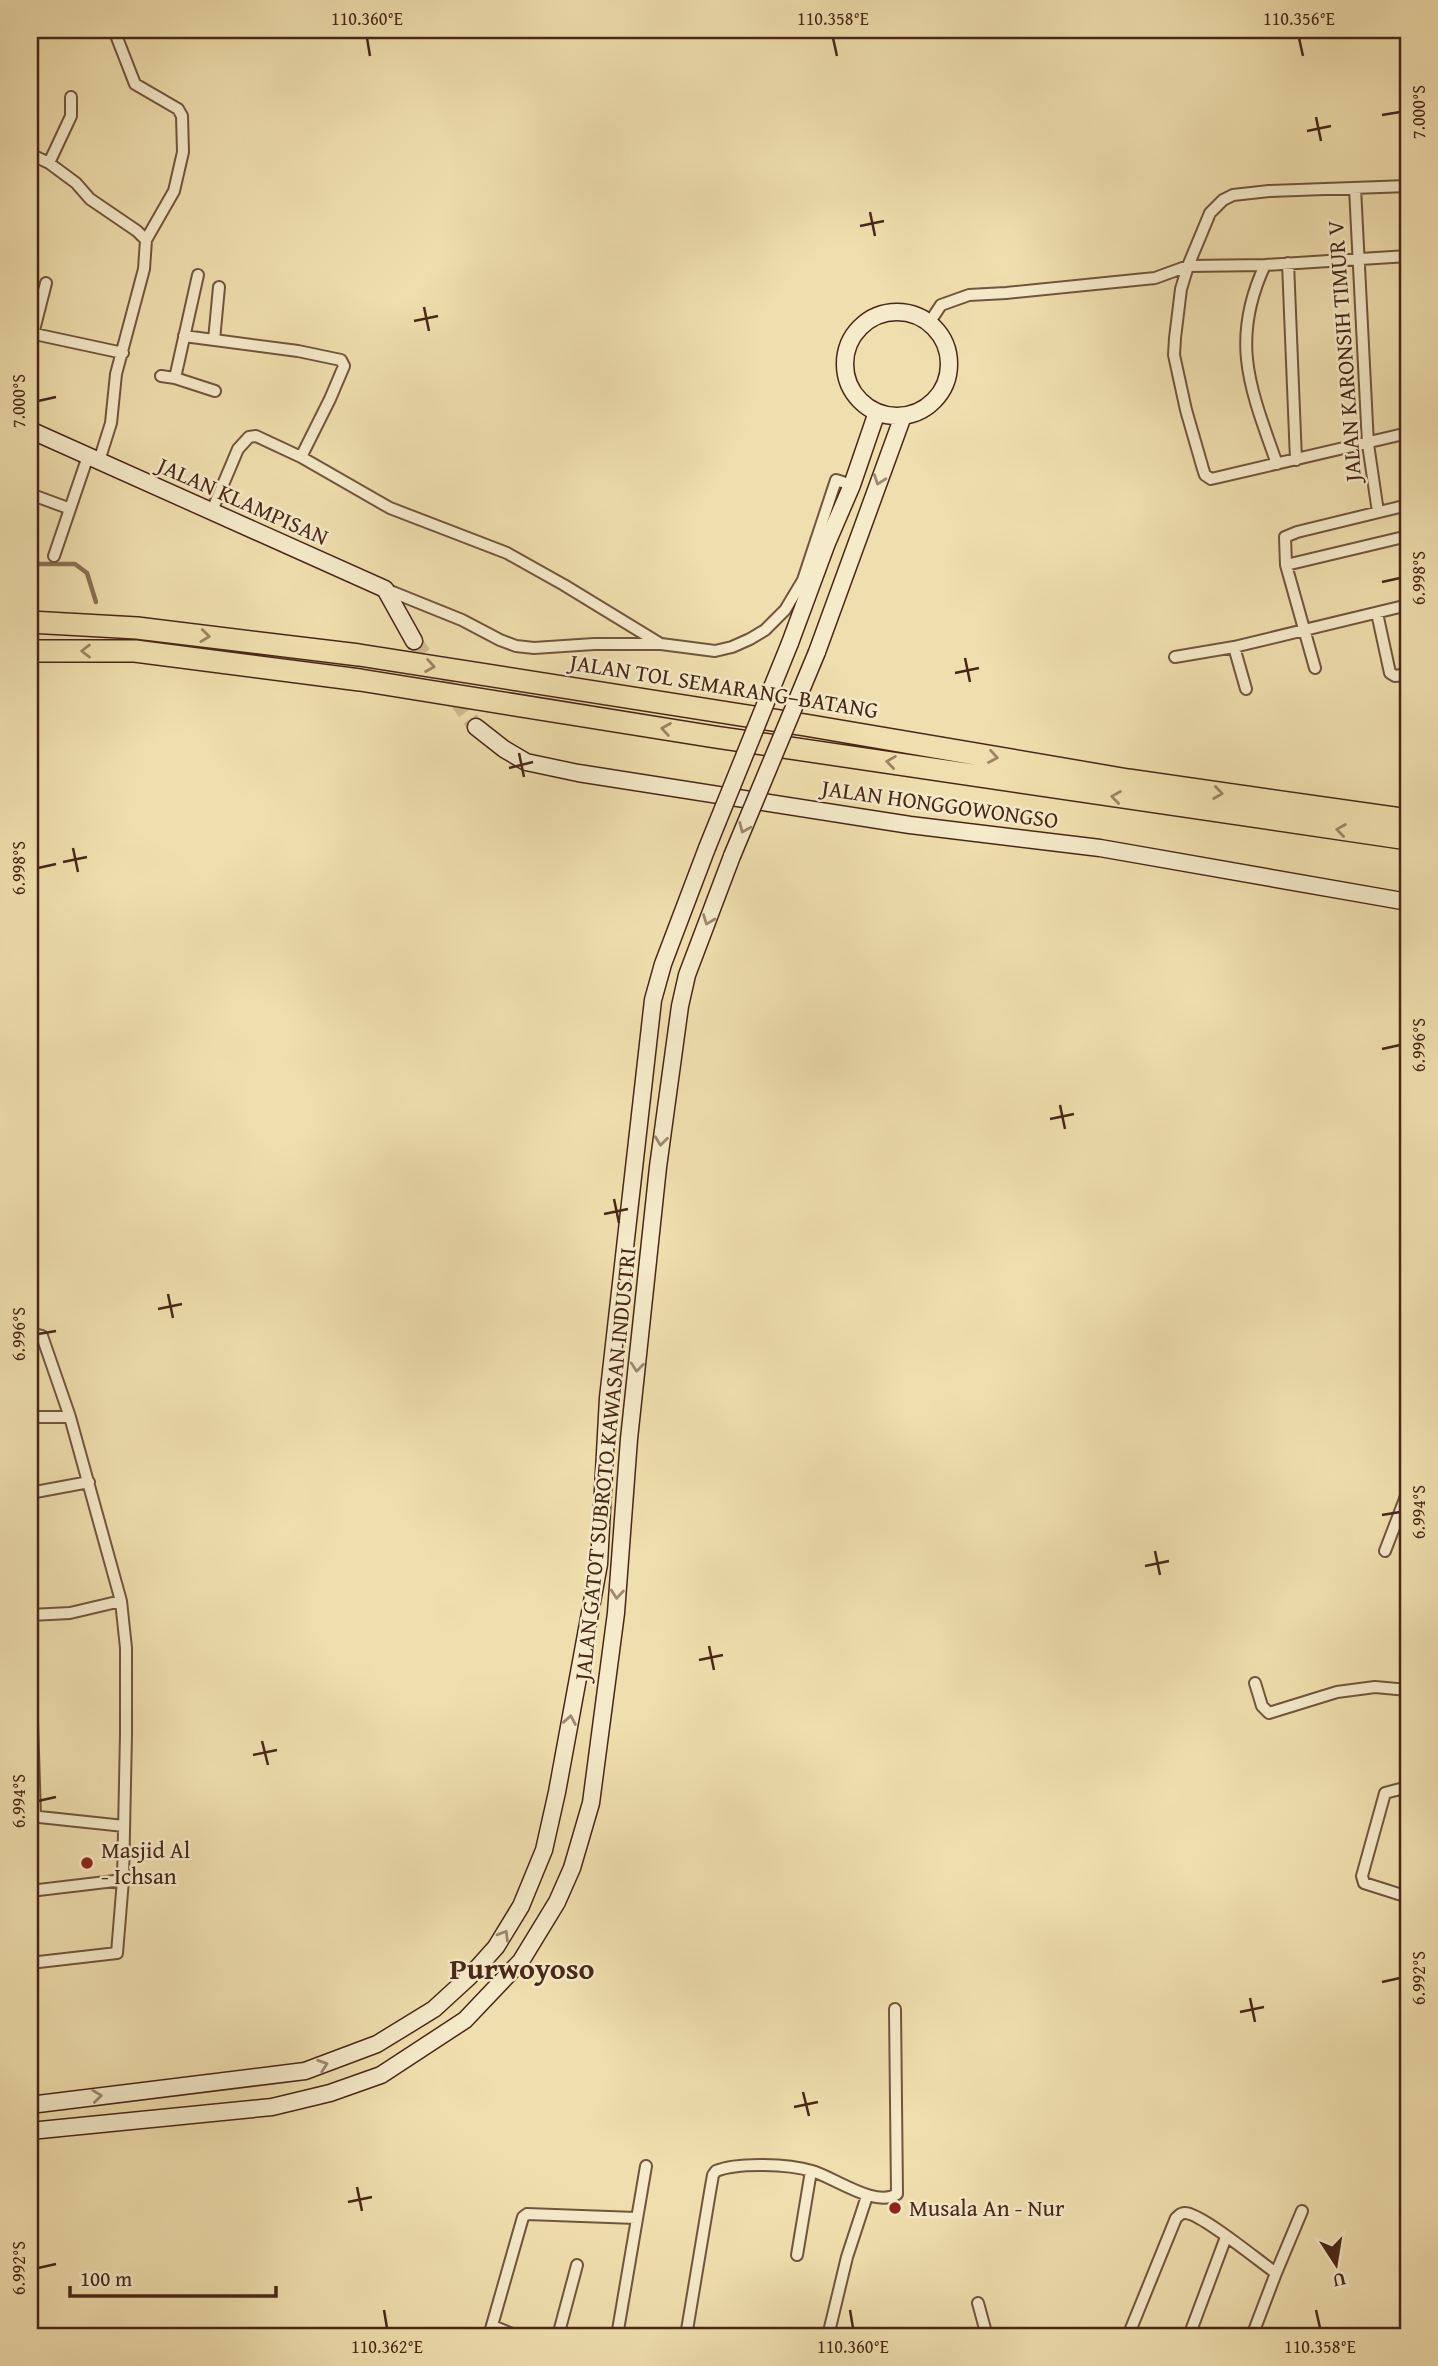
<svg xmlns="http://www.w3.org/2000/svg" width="1438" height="2366" font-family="'Gentium Book Plus',serif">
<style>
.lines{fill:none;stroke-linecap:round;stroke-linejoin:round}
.stream{stroke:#8b7053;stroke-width:4.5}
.secondary-tunnel{stroke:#ceba90;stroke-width:16;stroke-dasharray:16 8;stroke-linecap:butt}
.street-casing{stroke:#72553e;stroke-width:14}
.secondary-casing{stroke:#482718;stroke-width:19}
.highway-casing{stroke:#482718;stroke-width:24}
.street{stroke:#f5eaca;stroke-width:10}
.secondary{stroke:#f5eaca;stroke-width:16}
.highway{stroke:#f0dfae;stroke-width:21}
.secondary-bridge-casing{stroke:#482718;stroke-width:19;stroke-linecap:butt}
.secondary-bridge{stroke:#f5eaca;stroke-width:16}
.oneway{stroke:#9e8871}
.oneway2{stroke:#9c8363}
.ticks{fill:none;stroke:#482718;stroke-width:2.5}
.poi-dot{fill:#8f2418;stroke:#f5eaca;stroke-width:2.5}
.labels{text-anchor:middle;stroke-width:5;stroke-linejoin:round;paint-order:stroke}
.street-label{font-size:23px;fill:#482718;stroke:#f5eaca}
.poi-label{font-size:23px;fill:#482718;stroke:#f5eaca;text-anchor:start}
.district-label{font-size:30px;font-weight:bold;fill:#482718;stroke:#f5eaca}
.neatline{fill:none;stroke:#482718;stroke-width:2.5}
.ticks-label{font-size:18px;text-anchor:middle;fill:#482718}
</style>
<rect width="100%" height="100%" fill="#f0dfae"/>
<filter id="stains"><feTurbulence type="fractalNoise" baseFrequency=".00286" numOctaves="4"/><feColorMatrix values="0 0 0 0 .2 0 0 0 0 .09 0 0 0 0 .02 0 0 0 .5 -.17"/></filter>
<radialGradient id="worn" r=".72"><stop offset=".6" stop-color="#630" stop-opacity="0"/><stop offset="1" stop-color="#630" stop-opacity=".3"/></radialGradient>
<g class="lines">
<path class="stream" d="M30,564H75L87,573L96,602"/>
<path class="secondary-tunnel" d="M414,641L476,727"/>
<defs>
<path id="street" d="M30,154L49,163L76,183L90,199L137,231L146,240
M49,163L71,116V97
M1408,186L1269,191L1233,195L1223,200L1210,213L1188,266L1181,289L1175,338L1174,355L1186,410L1203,469L1205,475L1211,479L1408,433
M1355,188L1368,444L1378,512
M1288,263L1296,460
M1265,265C1229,342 1251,390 1277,464
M929,323L941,305L969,295L1006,293L1155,278L1188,266L1265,265L1408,256
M30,333L123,353
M33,334L46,283
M184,336L298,351L341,360L344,366L330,399L301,457
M214,340L219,287
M161,376L175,378L215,391
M175,378L198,275
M99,461L111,423L116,374L144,269L146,240L174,191L183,152L182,116L178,109L135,84L114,30
M30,494L68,508
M211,513L238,449L249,437L256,436L301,457L390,508L507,553L564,585L659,643
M54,556L88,456
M1286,565L1408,536
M385,589L462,620L500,640L516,646L534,648L594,644H661L715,651L732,647L750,639L765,630L785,610L803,580L836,480L852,485
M1377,613L1390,673L1395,676L1408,674
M1234,647L1246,689
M1175,657L1234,647L1408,605
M1315,668L1286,565L1285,537L1297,532L1408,505
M30,1333L42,1336L70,1417L121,1601L126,1648V1734L123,1880L117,1953L30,1963
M30,1417H70
M30,1493L89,1482
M1385,1551L1408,1491
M30,1615L70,1613L121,1601
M30,1658L35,1816
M1255,1683L1262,1706L1269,1713L1337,1692L1375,1687L1408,1690
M1408,1791L1400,1789L1385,1793L1362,1876L1364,1883L1408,1897
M30,1816L124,1826
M30,1891L123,1880
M797,2255L811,2171
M1276,2273L1302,2211
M978,2303L987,2336
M493,2326L517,2336
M489,2336L523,2217L527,2214L636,2218
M558,2336L577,2265
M617,2336L646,2166
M686,2336L710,2192L713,2175L716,2171C738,2162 789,2164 812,2171C836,2178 875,2208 897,2194L895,2009
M828,2336L847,2257L867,2196
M1128,2336L1176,2218C1180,2215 1180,2213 1185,2213C1201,2213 1260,2262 1276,2273L1252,2336
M1189,2336L1226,2237
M1407,2336L1408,2335"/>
<path id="secondary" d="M845 364a52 52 0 1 1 104 0a52 52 0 1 1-104 0Z
M30,430L385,589L414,641
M790,643L827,543L852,485L877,412
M817,652L903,416
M476,727L504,749L526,762L578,773L910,825L1100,848L1408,902
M30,2105L305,2071L377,2044L434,2009L470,1976L496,1947L521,1906L544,1850L557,1792L599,1564L608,1398L653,1000L663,964L707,848
M30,2131L272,2107L330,2093L381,2075L465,2020L521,1961L557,1902L572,1868L591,1803L616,1613L629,1439L658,1167L680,1006L687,975L732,856"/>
<path id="highway" d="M30,622L137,628L359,655L805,725L1128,780L1408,820
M30,651H135L360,680L715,737L1408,839"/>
</defs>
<use href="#street" class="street-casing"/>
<use href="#secondary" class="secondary-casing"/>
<use href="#highway" class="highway-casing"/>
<use href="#street" class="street"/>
<use href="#secondary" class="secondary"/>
<use href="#highway" class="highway"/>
<defs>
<path id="secondary-bridge" d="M707,848L790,643
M732,856L817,652"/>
</defs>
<use href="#secondary-bridge" class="secondary-bridge-casing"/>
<use href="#secondary-bridge" class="secondary-bridge"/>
</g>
<defs><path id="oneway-chevron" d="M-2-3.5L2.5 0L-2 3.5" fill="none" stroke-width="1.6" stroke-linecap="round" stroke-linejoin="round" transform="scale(1.75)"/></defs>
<g class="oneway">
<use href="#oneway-chevron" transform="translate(879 480) rotate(110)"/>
<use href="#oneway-chevron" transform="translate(744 828) rotate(113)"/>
<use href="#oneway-chevron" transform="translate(708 920) rotate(111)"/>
<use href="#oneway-chevron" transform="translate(661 1141) rotate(97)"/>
<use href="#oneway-chevron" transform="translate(637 1367) rotate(96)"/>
<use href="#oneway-chevron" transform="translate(617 1594) rotate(95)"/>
<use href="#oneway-chevron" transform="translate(570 1720) rotate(-80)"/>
<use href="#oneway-chevron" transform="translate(504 1935) rotate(-59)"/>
<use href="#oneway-chevron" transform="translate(323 2065) rotate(-19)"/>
<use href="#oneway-chevron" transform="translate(97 2096) rotate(-7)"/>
</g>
<g class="oneway2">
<use href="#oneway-chevron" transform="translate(205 636) rotate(7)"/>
<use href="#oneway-chevron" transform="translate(86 651) rotate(180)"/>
<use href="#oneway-chevron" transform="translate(430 666) rotate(9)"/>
<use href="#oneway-chevron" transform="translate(666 729) rotate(-171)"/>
<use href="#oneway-chevron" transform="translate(993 757) rotate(10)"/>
<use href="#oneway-chevron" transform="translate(891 762) rotate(-172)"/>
<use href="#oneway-chevron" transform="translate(1218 793) rotate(8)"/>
<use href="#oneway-chevron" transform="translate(1116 797) rotate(-172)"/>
<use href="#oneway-chevron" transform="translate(1341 830) rotate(-172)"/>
</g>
<path class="ticks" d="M367,38L370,56M833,38L837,56M1299,38L1303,56M1382,115L1400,112M1316,117L1321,141M1307,131L1331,126M870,212L875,236M860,226L884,221M424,307L429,331M414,321L438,316M38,401L56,397M1382,582L1400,578M965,658L970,682M955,673L979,668M519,753L524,777M509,768L533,762M73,848L78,872M63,862L87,857M38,868L56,864M1382,1049L1400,1045M1060,1105L1065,1129M1050,1119L1074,1114M614,1199L619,1223M604,1214L628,1209M168,1294L173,1318M158,1309L182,1304M38,1334L56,1331M1382,1515L1400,1512M1155,1551L1160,1575M1145,1566L1169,1561M709,1646L714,1670M699,1660L723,1655M262,1741L268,1765M253,1755L277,1750M38,1801L56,1797M1382,1982L1400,1978M1250,1998L1255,2022M1240,2012L1264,2007M803,2092L809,2116M794,2107L818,2102M357,2187L362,2211M348,2202L372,2197M38,2268L56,2264M384,2310L387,2328M850,2310L853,2328M1316,2310L1320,2328"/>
<g class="poi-dot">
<circle cx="87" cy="1863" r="7"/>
<circle cx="895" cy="2208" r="7"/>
</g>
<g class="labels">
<g class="street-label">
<text transform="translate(1344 351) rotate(-94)" y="8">JALAN KARONSIH TIMUR V</text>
<text transform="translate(243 501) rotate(24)" y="8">JALAN KLAMPISAN</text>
<text transform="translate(724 686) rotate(9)" y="8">JALAN TOL SEMARANG–BATANG</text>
<text transform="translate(940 804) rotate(8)" y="8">JALAN HONGGOWONGSO</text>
<text transform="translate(605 1464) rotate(-84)" y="8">JALAN GATOT SUBROTO KAWASAN INDUSTRI</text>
</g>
<g class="poi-label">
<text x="101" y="1858">Masjid Al<tspan x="101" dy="26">- Ichsan</tspan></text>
<text x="909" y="2216">Musala An - Nur</text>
</g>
<g class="district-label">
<text x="522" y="1979">Purwoyoso</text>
</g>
</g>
<rect width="1438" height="2366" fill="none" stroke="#f0dfae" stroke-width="77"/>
<g transform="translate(1336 2264) rotate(168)" stroke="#f5eaca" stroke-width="5" paint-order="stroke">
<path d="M0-5L12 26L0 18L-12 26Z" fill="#482718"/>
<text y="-10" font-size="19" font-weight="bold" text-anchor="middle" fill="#482718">U</text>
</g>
<path d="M70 2286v10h206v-10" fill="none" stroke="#482718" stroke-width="3.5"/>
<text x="80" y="2286" font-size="21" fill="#482718" stroke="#f5eaca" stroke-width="5" paint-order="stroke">100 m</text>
<rect x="38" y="38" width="1362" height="2290" class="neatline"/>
<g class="ticks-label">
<text x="367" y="25">110.360°E</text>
<text x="833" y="25">110.358°E</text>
<text x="1299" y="25">110.356°E</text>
<text transform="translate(1419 112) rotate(-90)" y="6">7.000°S</text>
<text transform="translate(19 401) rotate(-90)" y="6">7.000°S</text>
<text transform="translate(1419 578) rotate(-90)" y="6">6.998°S</text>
<text transform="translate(19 868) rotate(-90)" y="6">6.998°S</text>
<text transform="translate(1419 1045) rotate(-90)" y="6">6.996°S</text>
<text transform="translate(19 1334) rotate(-90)" y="6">6.996°S</text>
<text transform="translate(1419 1512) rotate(-90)" y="6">6.994°S</text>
<text transform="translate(19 1801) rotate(-90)" y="6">6.994°S</text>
<text transform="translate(1419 1978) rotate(-90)" y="6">6.992°S</text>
<text transform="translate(19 2268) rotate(-90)" y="6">6.992°S</text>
<text x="387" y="2353">110.362°E</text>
<text x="853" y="2353">110.360°E</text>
<text x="1320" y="2353">110.358°E</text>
</g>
<rect width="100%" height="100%" filter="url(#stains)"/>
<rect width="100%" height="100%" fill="url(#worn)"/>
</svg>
